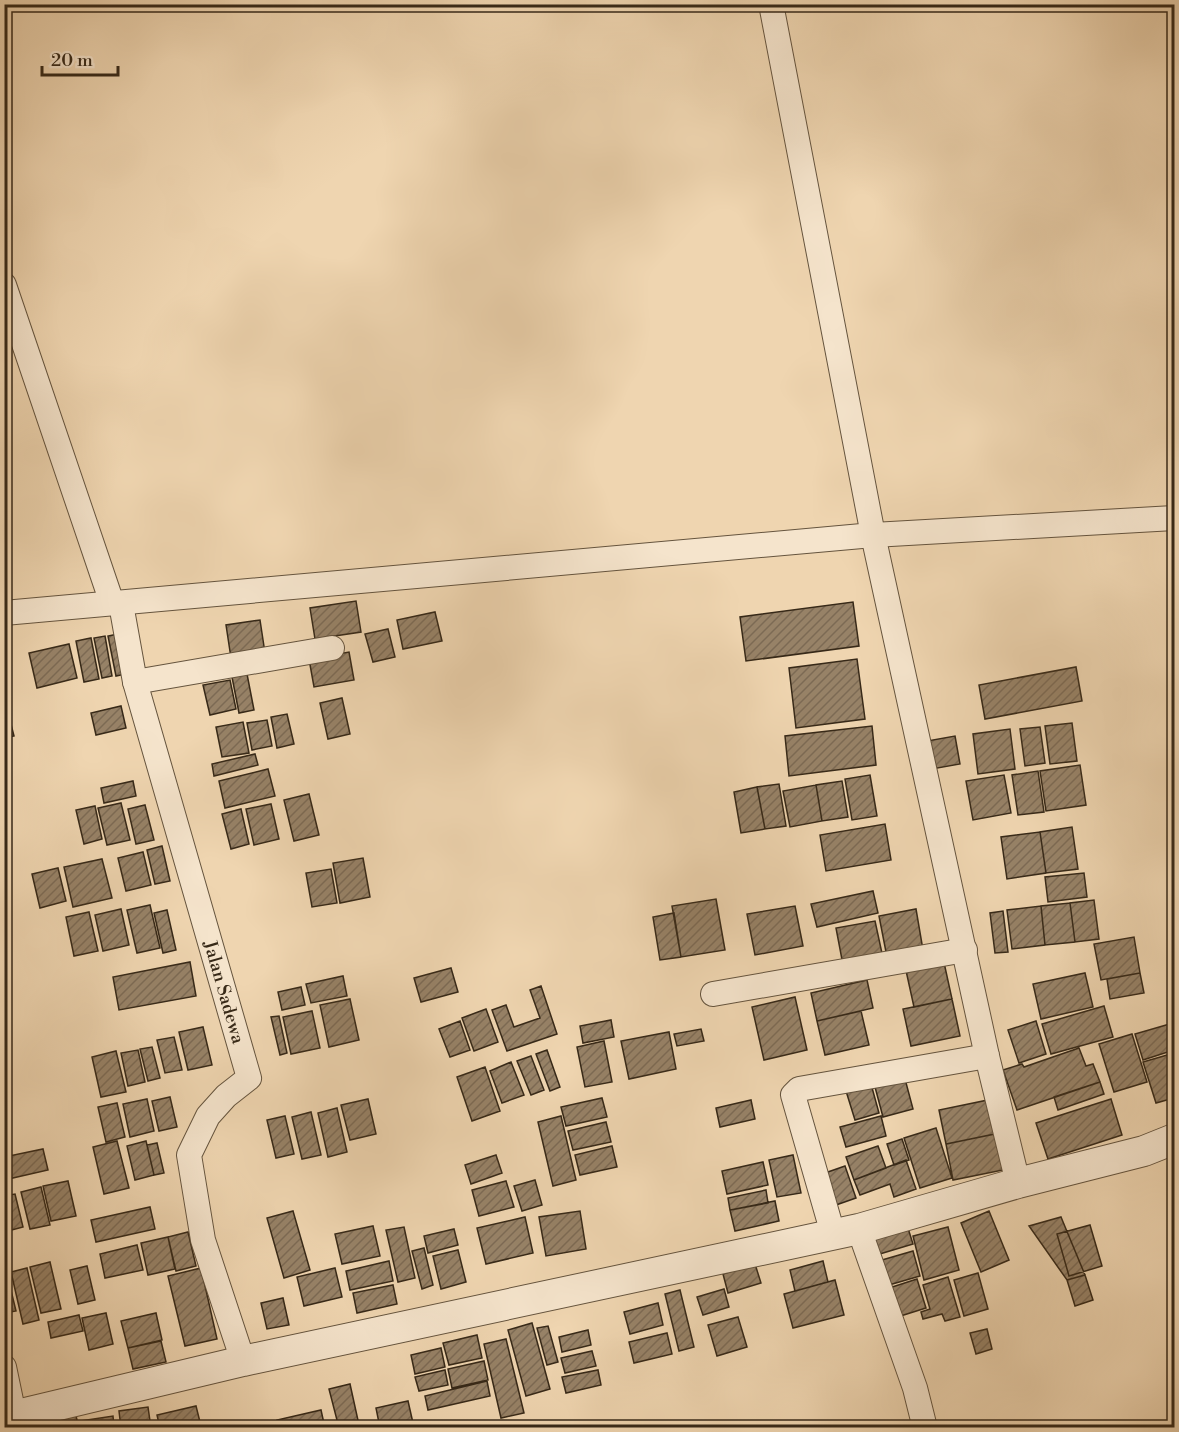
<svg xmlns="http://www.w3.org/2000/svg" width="1179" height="1432" font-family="'Libre Bodoni',serif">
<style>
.building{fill:url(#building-hatch);stroke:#372918;stroke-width:1.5}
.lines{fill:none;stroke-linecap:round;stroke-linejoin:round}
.minor-casing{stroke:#65543e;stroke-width:26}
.tertiary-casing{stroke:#65543e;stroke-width:32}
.minor{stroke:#f5e4cc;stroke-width:24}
.tertiary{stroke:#f5e4cc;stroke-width:30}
.labels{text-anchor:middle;stroke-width:4.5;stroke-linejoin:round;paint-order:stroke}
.street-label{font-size:18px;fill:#372918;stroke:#f5e4cc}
</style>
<defs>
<pattern id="building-hatch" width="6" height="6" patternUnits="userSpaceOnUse" patternTransform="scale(1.5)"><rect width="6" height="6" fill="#978267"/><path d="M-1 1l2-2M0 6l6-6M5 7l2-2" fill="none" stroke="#7c6a54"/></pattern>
</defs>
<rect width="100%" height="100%" fill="#efd5b0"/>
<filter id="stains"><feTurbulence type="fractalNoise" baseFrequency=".00333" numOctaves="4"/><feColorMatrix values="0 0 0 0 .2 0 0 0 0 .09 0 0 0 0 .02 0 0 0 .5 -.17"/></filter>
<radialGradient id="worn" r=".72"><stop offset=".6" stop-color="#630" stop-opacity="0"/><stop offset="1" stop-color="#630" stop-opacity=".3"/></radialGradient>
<path class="building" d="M356,601L361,632L315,639L310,608Z
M853,602L859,646L746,661L740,617Z
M435,612L442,641L403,649L397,620Z
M260,620L265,653L231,658L226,625Z
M388,629L395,657L373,662L365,634Z
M123,633L130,673L116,676L108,636Z
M105,636L112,676L102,678L94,638Z
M91,638L99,679L84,682L76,641Z
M69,644L77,678L37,688L29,653Z
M349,652L354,680L314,687L309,659Z
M857,659L865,719L796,728L789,668Z
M1076,667L1082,701L985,719L979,685Z
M247,674L254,710L239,713L232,677Z
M230,680L236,709L210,715L203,685Z
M342,698L350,734L328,739L320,703Z
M121,706L126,728L96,735L91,713Z
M7,709L14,736L4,738V710Z
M287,714L294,744L277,748L271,717Z
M267,720L272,746L252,750L247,723Z
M243,722L249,753L222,757L216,727Z
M1072,723L1077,761L1050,764L1045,726Z
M872,726L876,765L789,776L785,736Z
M1040,727L1045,763L1025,766L1020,729Z
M1010,729L1015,769L978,774L973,734Z
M955,736L960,764L932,769L927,741Z
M255,754L258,765L214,776L212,764Z
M1080,765L1086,805L1046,811L1040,771Z
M268,769L275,796L225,808L219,781Z
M1038,771L1044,812L1018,815L1012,775Z
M870,775L877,816L852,820L845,779Z
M1004,775L1011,813L973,820L966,781Z
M133,781L136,796L104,803L101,788Z
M842,781L848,817L822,821L816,785Z
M779,784L786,826L765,829L757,787Z
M816,785L822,821L790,827L783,791Z
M757,787L765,829L741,833L734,792Z
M309,794L319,835L294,841L284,800Z
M121,803L130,840L107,845L98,808Z
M271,804L279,839L254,845L246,809Z
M145,805L154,840L136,844L128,809Z
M95,806L102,839L84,844L76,810Z
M241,809L249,844L231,849L222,814Z
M885,824L891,860L826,871L820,835Z
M1072,827L1078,869L1046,873L1040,832Z
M1040,832L1046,873L1007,879L1001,837Z
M162,846L170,881L155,884L147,850Z
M143,852L151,885L126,891L118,858Z
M363,858L370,897L340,903L333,863Z
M102,859L112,898L73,907L64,867Z
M58,868L66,901L40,908L32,874Z
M331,869L337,903L312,907L306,873Z
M1084,873L1087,897L1048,902L1045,877Z
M873,891L878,913L817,927L811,904Z
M716,899L725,950L681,957L672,906Z
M1094,900L1099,939L1075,942L1070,903Z
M1070,903L1075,942L1045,945L1041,906Z
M150,905L160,948L137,953L127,910Z
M795,906L803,946L755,955L747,914Z
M1041,906L1045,945L1012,949L1007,910Z
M121,909L129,945L103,951L95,915Z
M916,909L923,950L887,957L879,916Z
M167,910L176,950L163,953L154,913Z
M1003,911L1008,952L995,953L990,913Z
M89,912L98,951L74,956L66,917Z
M674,913L681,957L660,960L653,917Z
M875,921L883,958L843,965L836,928Z
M1134,937L1140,973L1101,980L1094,944Z
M943,958L952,999L914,1007L905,966Z
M190,962L196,996L119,1010L113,977Z
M451,968L458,992L421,1002L414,978Z
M1085,973L1093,1007L1041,1019L1033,984Z
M1140,973L1144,993L1110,999L1107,979Z
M343,976L347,996L311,1003L306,984Z
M867,980L873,1008L817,1021L811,993Z
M541,986L557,1034L507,1051L492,1010L506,1005L514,1027L540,1018L530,990Z
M301,987L305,1005L282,1010L278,992Z
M795,997L807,1050L764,1060L752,1007Z
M350,999L359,1040L329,1047L320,1005Z
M952,999L960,1036L911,1046L903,1009Z
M1104,1006L1113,1037L1051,1054L1042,1024Z
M486,1009L498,1042L474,1051L462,1018Z
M312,1011L320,1048L291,1054L283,1017Z
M861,1011L869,1045L825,1055L817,1021Z
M279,1016L287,1053L280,1055L271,1017Z
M611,1020L614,1037L583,1043L580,1026Z
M460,1021L470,1050L450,1057L439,1029Z
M1036,1021L1046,1054L1019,1063L1008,1030Z
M1173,1023L1174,1050L1143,1060L1135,1034Z
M203,1027L212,1065L188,1070L179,1032Z
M701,1029L704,1041L677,1046L674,1034Z
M669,1032L676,1069L629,1079L621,1041Z
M1132,1034L1147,1082L1114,1092L1099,1044Z
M174,1037L182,1070L165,1073L157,1040Z
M604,1041L612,1082L585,1087L577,1047Z
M152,1047L160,1078L148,1081L140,1049Z
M1079,1048L1086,1066L1093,1064L1100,1082L1017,1110L1003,1070L1022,1064L1024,1067Z
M138,1050L145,1082L128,1086L121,1053Z
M547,1050L560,1087L550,1091L536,1054Z
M116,1051L126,1092L101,1097L92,1057Z
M1174,1053V1098L1156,1103L1143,1062Z
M531,1056L544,1090L531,1095L517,1061Z
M511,1062L524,1095L502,1103L490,1071Z
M485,1067L500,1111L472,1121L457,1077Z
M905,1079L913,1109L883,1117L875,1087Z
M1100,1082L1104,1094L1058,1110L1054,1097Z
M871,1084L879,1113L855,1120L846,1091Z
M170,1097L177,1127L159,1131L152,1101Z
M602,1098L607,1117L566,1126L561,1107Z
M147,1099L154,1131L130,1137L123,1104Z
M368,1099L376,1134L350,1140L341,1105Z
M1111,1099L1122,1135L1048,1159L1036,1123Z
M751,1100L755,1119L720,1127L716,1108Z
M988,1100L995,1134L946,1144L939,1110Z
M117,1103L125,1137L106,1142L98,1107Z
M337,1108L347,1152L328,1157L318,1113Z
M311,1112L321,1155L302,1159L292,1117Z
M285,1116L294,1154L276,1158L267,1120Z
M561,1116L576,1180L553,1186L538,1122Z
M881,1116L886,1136L846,1147L840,1127Z
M606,1122L611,1142L573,1150L568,1131Z
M936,1128L952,1178L920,1188L904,1138Z
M995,1134L1003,1170L953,1180L946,1144Z
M902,1139L909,1160L894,1165L887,1144Z
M117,1141L129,1188L104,1194L93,1147Z
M146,1141L154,1175L135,1180L127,1146Z
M157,1143L164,1173L154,1175L147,1145Z
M612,1146L617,1167L580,1175L575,1155Z
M878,1146L886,1168L854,1180L846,1157Z
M43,1149L48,1170L4,1180V1157Z
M496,1155L502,1173L471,1184L465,1165Z
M793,1155L801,1193L777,1197L769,1160Z
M906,1160L916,1189L894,1197L890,1184L860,1195L854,1180Z
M763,1162L768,1185L727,1194L722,1171Z
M845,1166L856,1198L836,1205L825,1173Z
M535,1180L542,1205L522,1211L514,1186Z
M68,1181L76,1216L51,1221L43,1186Z
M506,1181L514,1207L479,1216L472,1190Z
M41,1187L50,1225L30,1229L21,1192Z
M766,1190L768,1203L730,1210L728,1198Z
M15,1194L23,1227L4,1232V1196Z
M775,1201L779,1221L735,1231L730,1210Z
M150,1207L155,1229L96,1242L91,1220Z
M293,1211L310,1270L284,1278L267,1218Z
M580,1211L586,1249L546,1256L539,1217Z
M989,1211L1009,1260L981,1272L961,1223Z
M525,1217L533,1253L486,1264L477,1228Z
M1061,1217L1085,1275L1067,1280L1029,1226Z
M907,1225L913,1244L873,1256L867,1237Z
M1090,1225L1102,1266L1069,1276L1057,1234Z
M373,1226L380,1256L342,1264L335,1234Z
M404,1227L415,1278L398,1282L386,1230Z
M948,1227L959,1270L924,1280L913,1236Z
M454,1229L458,1245L428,1253L424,1236Z
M188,1232L196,1266L176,1271L168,1237Z
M168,1237L175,1269L148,1275L141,1243Z
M137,1245L143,1270L105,1278L100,1254Z
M424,1248L433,1285L422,1289L412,1251Z
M458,1250L466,1282L441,1289L433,1256Z
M913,1251L920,1276L882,1287L875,1262Z
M389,1261L393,1281L350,1290L346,1271Z
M823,1261L828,1282L795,1291L790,1270Z
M50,1262L61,1309L41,1313L30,1267Z
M755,1264L761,1283L728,1293L723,1274Z
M87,1266L95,1300L78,1304L70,1270Z
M27,1268L39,1320L23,1324L11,1272Z
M201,1268L217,1339L185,1346L168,1276Z
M335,1268L342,1297L304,1306L297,1277Z
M978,1273L988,1309L964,1316L954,1280Z
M4,1274H7L16,1311L4,1313Z
M1085,1275L1093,1300L1075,1306L1067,1280Z
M948,1277L960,1317L945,1321L942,1314L923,1319L921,1312L930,1309L923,1285Z
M917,1279L926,1308L891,1319L883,1290Z
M835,1280L844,1315L793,1328L784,1294Z
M393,1285L397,1304L357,1313L353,1293Z
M724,1289L729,1307L703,1315L697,1297Z
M680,1290L694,1347L679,1351L665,1294Z
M283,1298L289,1325L267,1329L261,1303Z
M658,1303L663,1325L630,1334L624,1312Z
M106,1313L113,1344L89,1350L82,1318Z
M156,1313L162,1340L128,1348L121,1321Z
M79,1315L83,1331L51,1338L48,1322Z
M738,1317L747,1347L717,1356L708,1325Z
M532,1323L550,1389L526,1396L508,1330Z
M548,1326L558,1362L547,1365L537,1328Z
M987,1329L992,1349L976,1354L970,1333Z
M588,1330L591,1345L562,1352L559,1337Z
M667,1333L672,1354L634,1363L629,1342Z
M477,1335L482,1358L449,1365L443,1343Z
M506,1339L524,1413L501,1418L484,1344Z
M161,1341L166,1362L133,1369L128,1348Z
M441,1348L445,1367L415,1374L411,1355Z
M592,1351L596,1366L565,1373L561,1358Z
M484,1361L488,1380L452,1388L448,1369Z
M445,1370L448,1385L419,1391L415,1377Z
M598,1370L601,1385L566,1393L562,1377Z
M487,1381L490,1396L428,1410L425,1396Z
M350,1384L359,1425L339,1428L329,1389Z
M408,1401L413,1423L380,1428L376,1408Z
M196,1406L201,1426L160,1428L157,1415Z
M148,1407L151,1428H121L119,1411Z
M321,1410L325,1428H278L277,1420Z
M76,1416L79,1428H40V1423Z
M113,1416L114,1428H82L81,1421Z"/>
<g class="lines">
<defs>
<g id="minor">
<path d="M771,4L873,535L987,1056L1018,1183"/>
<path d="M4,285L112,603"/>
<path id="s1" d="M121,604L135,682L249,1078L226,1096L208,1116L189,1155L203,1240L243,1361"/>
<path d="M4,613L873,535L1174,518"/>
<path d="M135,682L332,648"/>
<path d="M713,994L965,950"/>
<path d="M859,1229L915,1388L925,1428"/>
<path d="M833,1234L793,1095L799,1089L987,1056"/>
<path d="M4,1367L14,1415"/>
</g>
<path id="tertiary" d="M4,1418L243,1361L859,1229L1018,1183L1144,1151L1174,1139"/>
</defs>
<use href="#minor" class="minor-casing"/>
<use href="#tertiary" class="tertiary-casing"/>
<use href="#minor" class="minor"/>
<use href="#tertiary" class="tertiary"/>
</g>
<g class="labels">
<g class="street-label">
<text dy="6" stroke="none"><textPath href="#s1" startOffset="402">Jalan Sadewa</textPath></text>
</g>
</g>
<rect width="1179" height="1432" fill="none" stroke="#efd5b0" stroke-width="24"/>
<rect x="6" y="6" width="1167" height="1420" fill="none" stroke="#372918" stroke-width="3"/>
<rect x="12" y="12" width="1155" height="1408" fill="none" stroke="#372918" stroke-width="1.5"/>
<path d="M42 66v9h76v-9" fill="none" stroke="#372918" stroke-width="3"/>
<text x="51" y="66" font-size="18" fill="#372918" stroke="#f5e4cc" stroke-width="4.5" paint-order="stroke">20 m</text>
<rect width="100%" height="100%" filter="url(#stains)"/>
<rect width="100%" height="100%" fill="url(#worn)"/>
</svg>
